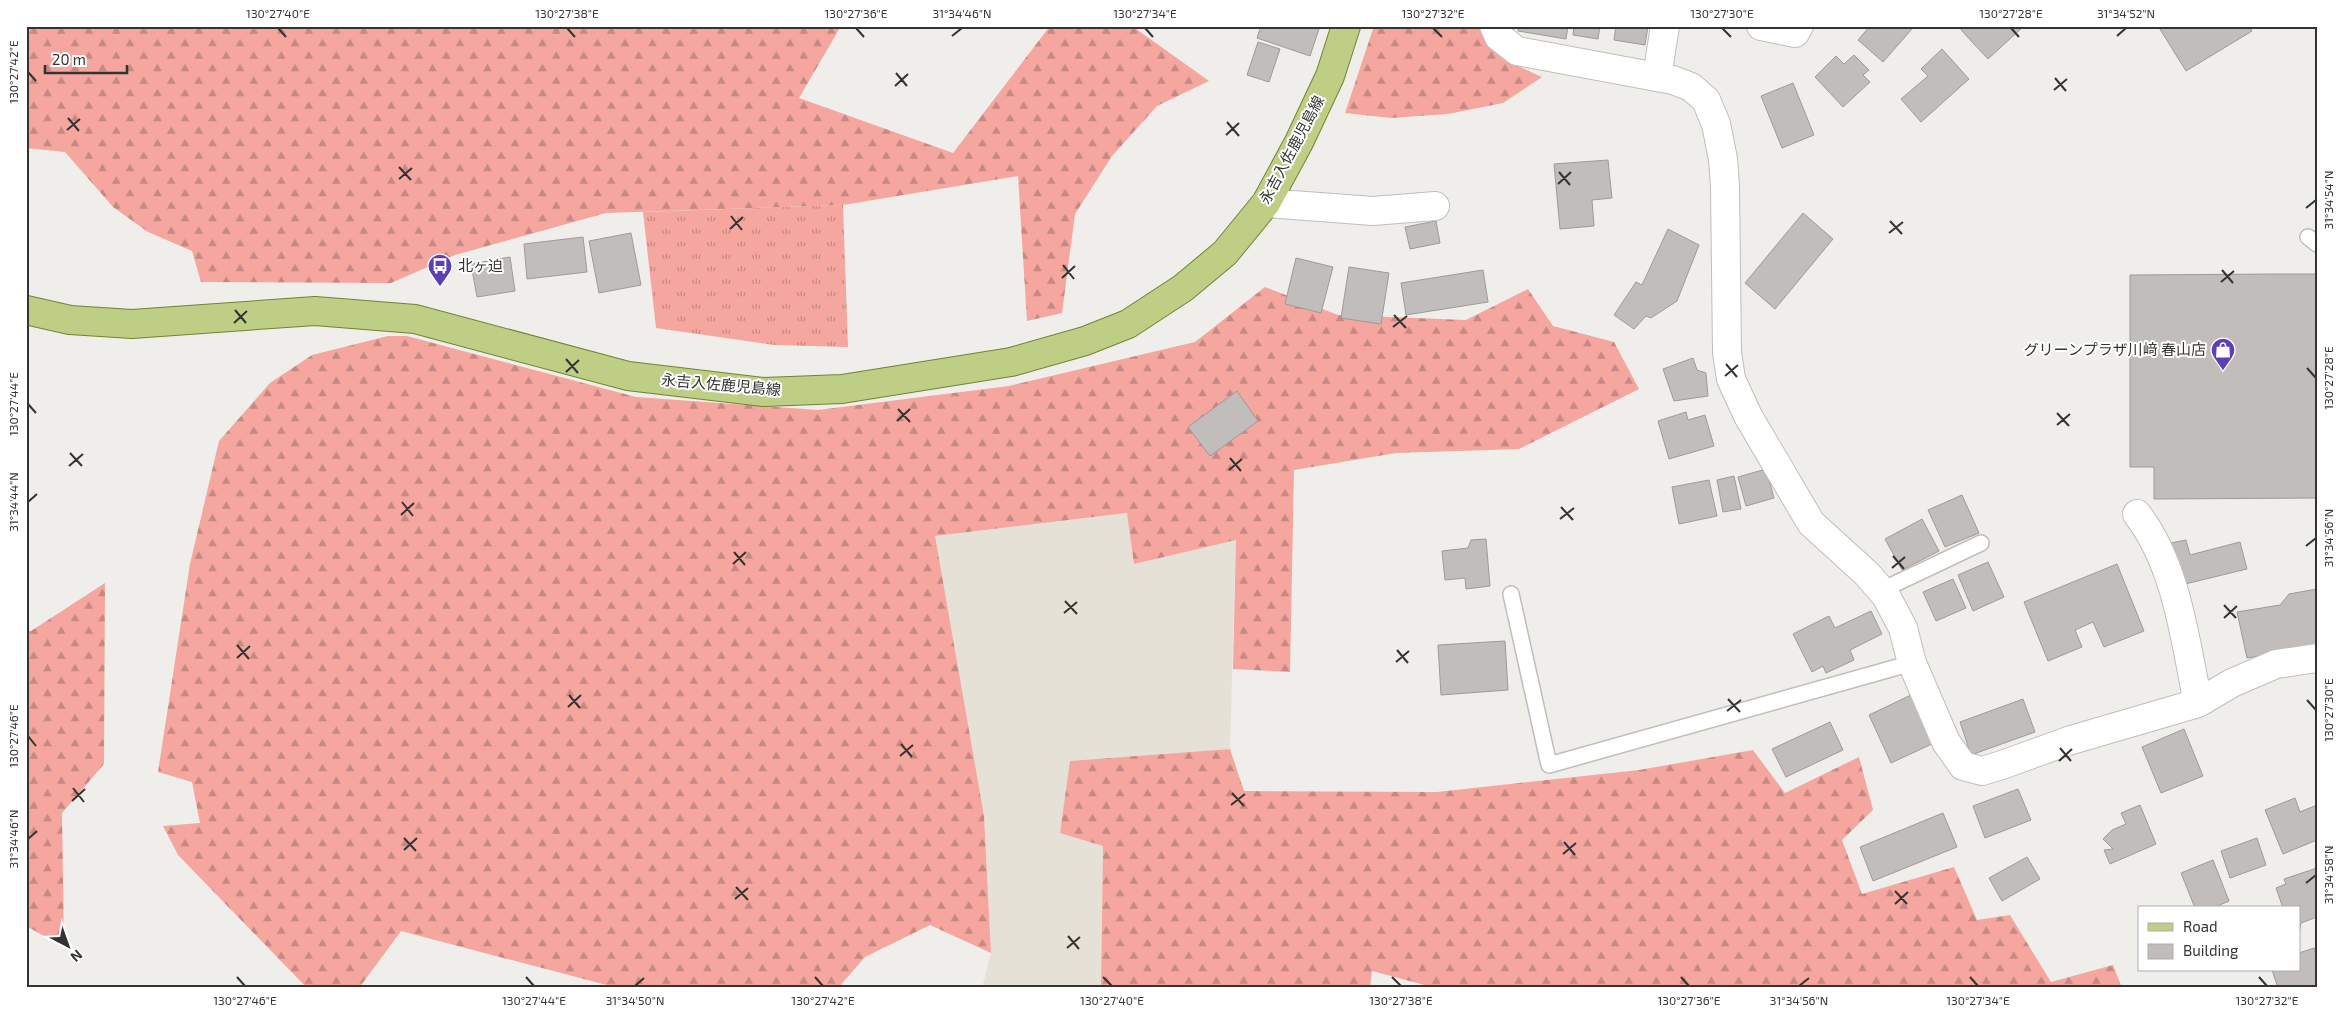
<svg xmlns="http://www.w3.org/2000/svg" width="2343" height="1014" font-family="'Exo 2','Noto Sans JP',sans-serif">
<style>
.built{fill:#e5e1d6}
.grass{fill:url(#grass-tufts)}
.forest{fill:url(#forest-firs)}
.building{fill:#c1bdbb;stroke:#9e9a98}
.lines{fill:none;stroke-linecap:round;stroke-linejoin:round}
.service-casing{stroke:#c0bebb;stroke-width:18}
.minor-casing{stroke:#c0bebb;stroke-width:30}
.primary-casing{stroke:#718333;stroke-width:30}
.service{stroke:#fff;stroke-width:15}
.minor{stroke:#fff;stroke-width:28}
.primary{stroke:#bece85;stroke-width:28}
.ticks{fill:none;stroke:#333332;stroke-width:2}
.labels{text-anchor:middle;stroke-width:4;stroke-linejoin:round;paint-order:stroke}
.street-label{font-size:15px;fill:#333332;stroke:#fff}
.poi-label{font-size:15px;fill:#333332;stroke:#fff;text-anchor:start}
.neatline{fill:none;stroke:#333332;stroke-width:2}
.ticks-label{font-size:12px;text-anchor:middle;fill:#333332}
</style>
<defs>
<pattern id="grass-tufts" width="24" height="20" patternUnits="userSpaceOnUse" patternTransform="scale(1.25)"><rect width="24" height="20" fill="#f4a69f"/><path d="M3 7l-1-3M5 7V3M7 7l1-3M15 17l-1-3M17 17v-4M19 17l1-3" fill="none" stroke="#c68882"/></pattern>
<pattern id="forest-firs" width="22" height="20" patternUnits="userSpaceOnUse" patternTransform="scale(1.25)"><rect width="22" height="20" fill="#f4a69f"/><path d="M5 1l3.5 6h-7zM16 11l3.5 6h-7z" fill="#c68882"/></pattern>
</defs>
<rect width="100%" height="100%" fill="#efeeea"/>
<path class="built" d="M1128,513L1134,563L1236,540L1230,749L1070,761L1103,846L1101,988H982L991,953L984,816L934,536Z"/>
<path class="grass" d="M843,205L848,347L774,345L656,328L643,212Z"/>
<path class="forest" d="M26,26H841L799,98L953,153L1050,26H1132L1209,81L1157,106L1112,156L1075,214L1062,313L1027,321L1018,176L843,205L606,213L455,255L391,283L201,282L192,251L148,232L113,207L65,152L26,148Z
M1374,26H1479C1488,55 1516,65 1542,77L1503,103L1448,114L1391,118L1345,113Z
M1265,287L1338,315L1466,320L1528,289L1553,326L1614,342L1639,389L1519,449L1396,453L1294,470L1290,672L1233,669L1236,540L1134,564L1127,513L935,536L984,816L991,953L930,925L865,957L838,988H618L401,931L359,988H307L178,855L163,826L200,823L192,782L158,772L190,564L219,441L270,383L312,355L388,336H407L636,397L818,410L1009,386L1195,342Z
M105,583L104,764L62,813L64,947L26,926V630L31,631Z
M1230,749L1244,791L1437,792L1639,770L1753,750L1785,793L1859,757L1873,810L1842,840L1862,894L1954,867L1977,920L2010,915L2051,982L2113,965L2122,988H1436L1372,971L1370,988H1101L1103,846L1060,833L1070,761Z"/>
<path class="building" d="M1261,26H1320L1310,56L1257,38Z
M1519,26H1568L1566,39L1518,31Z
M1574,26H1600L1598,39L1573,35Z
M1616,26H1648L1645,45L1614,40Z
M1870,26H1910L1912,29L1883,62L1858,40Z
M1964,26H2024L1988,59L1961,30Z
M2158,26H2249L2252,31L2186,71Z
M1258,42L1280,49L1269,82L1247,75Z
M1942,49L1969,79L1921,122L1901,99L1928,76L1921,69Z
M1854,55L1869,70L1863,75L1870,82L1843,107L1815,77L1836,56L1844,64Z
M1793,83L1814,135L1782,148L1761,96Z
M1608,160L1612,198L1592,200L1594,226L1560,229L1554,164Z
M1803,213L1833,239L1775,309L1745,283Z
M1436,221L1440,243L1410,249L1405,227Z
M1668,229L1699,245L1677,301L1651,318L1646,316L1634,329L1614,315L1636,282L1642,285Z
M631,233L641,285L599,293L589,241Z
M583,237L587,272L527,279L524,244Z
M510,257L515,291L477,297L471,264Z
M1296,258L1333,267L1321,313L1285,304Z
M1349,267L1389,273L1381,324L1341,318Z
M1483,270L1488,302L1406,315L1401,283Z
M2277,274H2317V498L2154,499V467H2130V275Z
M1693,358L1697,370L1706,373L1708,396L1674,401L1663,369Z
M1237,391L1258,421L1210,456L1188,427Z
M1686,412L1688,420L1705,415L1714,446L1669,459L1658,421Z
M1766,469L1774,498L1746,506L1738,477Z
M1734,476L1741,509L1723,512L1717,480Z
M1709,480L1717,516L1679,524L1672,487Z
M1962,495L1979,533L1945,547L1928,510Z
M1922,519L1939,551L1902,570L1885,539Z
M1486,539L1490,586L1466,589L1465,578L1445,580L1442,551L1468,548L1471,540Z
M2186,540L2190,555L2240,542L2247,569L2181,585L2171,543Z
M1988,562L2004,597L1973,611L1958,575Z
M2117,564L2144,631L2104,647L2093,622L2075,630L2082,647L2048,661L2024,602Z
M1953,579L1966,608L1936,621L1923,592Z
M2317,589V646L2247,658L2237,612L2280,605L2289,594Z
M1871,611L1882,634L1850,650L1854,660L1826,673L1823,666L1812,672L1793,634L1829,616L1835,628Z
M1505,641L1508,690L1441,695L1438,645Z
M1911,695L1934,743L1891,763L1869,715Z
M2023,699L2035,732L1971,755L1960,722Z
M1830,722L1843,750L1786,777L1772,749Z
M2184,729L2203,776L2161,793L2142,747Z
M2018,789L2031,820L1985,838L1973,806Z
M2295,798L2300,812L2317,805V840L2283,854L2265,810Z
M2140,805L2156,844L2110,864L2104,850L2113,849L2103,839L2112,830L2126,824L2121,813Z
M1943,813L1957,847L1873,881L1860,847Z
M2257,838L2266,865L2230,878L2221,851Z
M2027,857L2040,879L2002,901L1989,878Z
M2213,860L2229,901L2213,908H2195L2181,873Z
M2317,868V917L2301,923L2299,933V908H2283L2276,888L2286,884L2284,879Z
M2314,948L2317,956V988H2278L2272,970H2299V953Z"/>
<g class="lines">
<defs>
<path id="service" d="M2308,237L2317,244
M1882,590L1981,543
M1511,594L1549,765L1912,663"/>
<path id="minor" d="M1494,26L1499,37L1517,51L1673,80L1691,87L1706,100L1716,124L1723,159L1725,187L1727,352L1731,379L1748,416L1811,523L1867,574L1886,596L1903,628L1912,663L1946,742L1963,766L1982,771L2002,765L2068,741L2198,703L2232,683L2276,664L2317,658
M1761,26L1795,33L1799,26
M1657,77L1665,26
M1266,203L1373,211L1435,206
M2137,514C2177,566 2185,640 2198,703"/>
<path id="primary" d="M26,310L70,320L132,324L315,311L415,319L628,376L764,392L842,389L1011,362L1085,341L1128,324L1183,288L1225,253L1266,203L1299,142L1330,76L1346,26"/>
</defs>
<use href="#service" class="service-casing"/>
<use href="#minor" class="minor-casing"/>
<use href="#primary" class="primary-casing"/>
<use href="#service" class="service"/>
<use href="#minor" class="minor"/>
<use href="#primary" class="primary"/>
</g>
<path class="ticks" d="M278,28L286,37M567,28L575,37M856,28L864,37M1145,28L1153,37M1433,28L1442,37M1722,28L1731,37M2011,28L2019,37M952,36L962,28M2117,36L2126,28M28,72L36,81M896,73L907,86M2055,78L2066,91M895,86L908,74M2054,90L2067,79M68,118L79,131M1227,122L1239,136M67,130L80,119M1226,135L1239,123M399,167L411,180M1559,172L1570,185M399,179L412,168M1558,184L1571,172M2306,208L2316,200M731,216L742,230M1890,221L1902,234M730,229L743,217M1889,233L1903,222M1063,265L1074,279M2222,270L2233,283M1062,278L1075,266M2221,282L2234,271M235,310L246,323M1394,315L1406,328M234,323L247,311M1393,327L1407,316M566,359L578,373M1726,364L1737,377M2307,368L2316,378M566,372L579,360M1725,376L1738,365M28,404L36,413M898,409L910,422M2057,413L2069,426M897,421L910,409M2057,425L2070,414M70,453L82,466M1230,458L1241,471M69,466L83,454M1229,470L1242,459M28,502L37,494M402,502L413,516M1561,507L1573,520M401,515L414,503M1560,519L1574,508M2306,546L2316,538M734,552L745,565M1893,556L1904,569M733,564L746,552M1892,568L1905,557M1065,601L1077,614M2224,605L2236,618M1064,613L1077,602M2224,618L2237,606M237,645L249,659M1397,650L1408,663M237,658L250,646M1396,662L1409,651M569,695L580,708M1728,699L1740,712M2307,700L2316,710M568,707L581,695M1727,711L1741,700M28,736L36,746M901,744L912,757M2060,748L2071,761M900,756L913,745M2059,761L2072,749M73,788L84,802M1232,793L1244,806M72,801L85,789M1231,805L1245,794M404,838L416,851M28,839L37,831M1564,842L1575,855M404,850L417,838M1563,854L1576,843M2306,883L2316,875M736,887L748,900M1895,891L1907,904M735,899L748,888M1895,904L1908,892M1068,936L1079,949M1067,948L1080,937M237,977L245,986M526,977L534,986M815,977L823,986M1103,977L1112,986M1392,977L1401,986M1681,977L1689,986M1970,977L1978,986M2259,977L2267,986M635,986L644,978M1799,986L1809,978"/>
<defs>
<symbol id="bus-pin" viewBox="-11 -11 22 30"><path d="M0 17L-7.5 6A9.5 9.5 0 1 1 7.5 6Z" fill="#5c3fb7" stroke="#fff"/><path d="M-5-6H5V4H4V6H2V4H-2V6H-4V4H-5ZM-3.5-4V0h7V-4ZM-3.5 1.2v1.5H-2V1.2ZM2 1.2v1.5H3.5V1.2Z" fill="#fff"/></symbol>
<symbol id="shop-pin" viewBox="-11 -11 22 30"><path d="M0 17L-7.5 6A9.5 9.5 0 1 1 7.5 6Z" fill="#5c3fb7" stroke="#fff"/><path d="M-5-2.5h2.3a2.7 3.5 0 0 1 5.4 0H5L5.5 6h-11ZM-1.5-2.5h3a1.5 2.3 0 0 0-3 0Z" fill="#fff"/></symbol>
</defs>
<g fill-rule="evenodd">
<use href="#bus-pin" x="426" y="252" width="28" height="38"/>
<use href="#shop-pin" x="2209" y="336" width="28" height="38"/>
</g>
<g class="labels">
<g class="street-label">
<text transform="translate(1292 150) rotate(-62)" y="5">永吉入佐鹿児島線</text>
<text transform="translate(721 385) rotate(5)" y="5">永吉入佐鹿児島線</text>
</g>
<g class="poi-label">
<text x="458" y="271">北ヶ迫</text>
<text x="2206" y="355" text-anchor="end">グリーンプラザ川﨑 春山店</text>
</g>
</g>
<rect width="2343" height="1014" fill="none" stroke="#ffffff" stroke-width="55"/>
<rect x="2138" y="906" width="162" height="65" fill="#ffffff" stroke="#adadad"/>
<rect x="2148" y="923" width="25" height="8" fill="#bece85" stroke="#adadad"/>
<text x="2183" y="932" font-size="15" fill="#333332">Road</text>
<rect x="2148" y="944" width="25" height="15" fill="#c1bdbb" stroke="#adadad"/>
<text x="2183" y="956" font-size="15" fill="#333332">Building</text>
<g transform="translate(68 946) rotate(139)" stroke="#ffffff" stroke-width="4" paint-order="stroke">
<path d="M0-4L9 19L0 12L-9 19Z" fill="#333332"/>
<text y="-8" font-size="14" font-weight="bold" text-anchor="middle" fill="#333332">N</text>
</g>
<path d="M45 65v8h82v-8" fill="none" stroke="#333332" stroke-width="2.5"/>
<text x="52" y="65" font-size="15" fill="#333332" stroke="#ffffff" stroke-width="4" paint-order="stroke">20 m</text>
<rect x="28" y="28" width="2288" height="958" class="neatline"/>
<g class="ticks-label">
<text x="278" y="18">130°27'40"E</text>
<text x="567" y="18">130°27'38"E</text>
<text x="856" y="18">130°27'36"E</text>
<text x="962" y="18">31°34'46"N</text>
<text x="1145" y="18">130°27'34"E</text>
<text x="1433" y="18">130°27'32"E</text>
<text x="1722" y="18">130°27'30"E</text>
<text x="2011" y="18">130°27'28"E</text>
<text x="2126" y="18">31°34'52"N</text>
<text transform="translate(14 72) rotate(-90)" y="4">130°27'42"E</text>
<text transform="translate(2329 200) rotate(-90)" y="4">31°34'54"N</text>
<text transform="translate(2329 378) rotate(-90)" y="4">130°27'28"E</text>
<text transform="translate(14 404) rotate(-90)" y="4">130°27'44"E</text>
<text transform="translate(14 502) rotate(-90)" y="4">31°34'44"N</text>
<text transform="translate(2329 538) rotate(-90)" y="4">31°34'56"N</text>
<text transform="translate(2329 710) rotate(-90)" y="4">130°27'30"E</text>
<text transform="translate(14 736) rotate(-90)" y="4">130°27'46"E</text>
<text transform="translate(14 839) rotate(-90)" y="4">31°34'46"N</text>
<text transform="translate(2329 875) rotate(-90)" y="4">31°34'58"N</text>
<text x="245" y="1005">130°27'46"E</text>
<text x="534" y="1005">130°27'44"E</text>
<text x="635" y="1005">31°34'50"N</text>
<text x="823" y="1005">130°27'42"E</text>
<text x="1112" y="1005">130°27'40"E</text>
<text x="1401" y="1005">130°27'38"E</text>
<text x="1689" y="1005">130°27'36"E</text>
<text x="1799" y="1005">31°34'56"N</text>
<text x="1978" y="1005">130°27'34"E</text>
<text x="2267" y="1005">130°27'32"E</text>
</g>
</svg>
